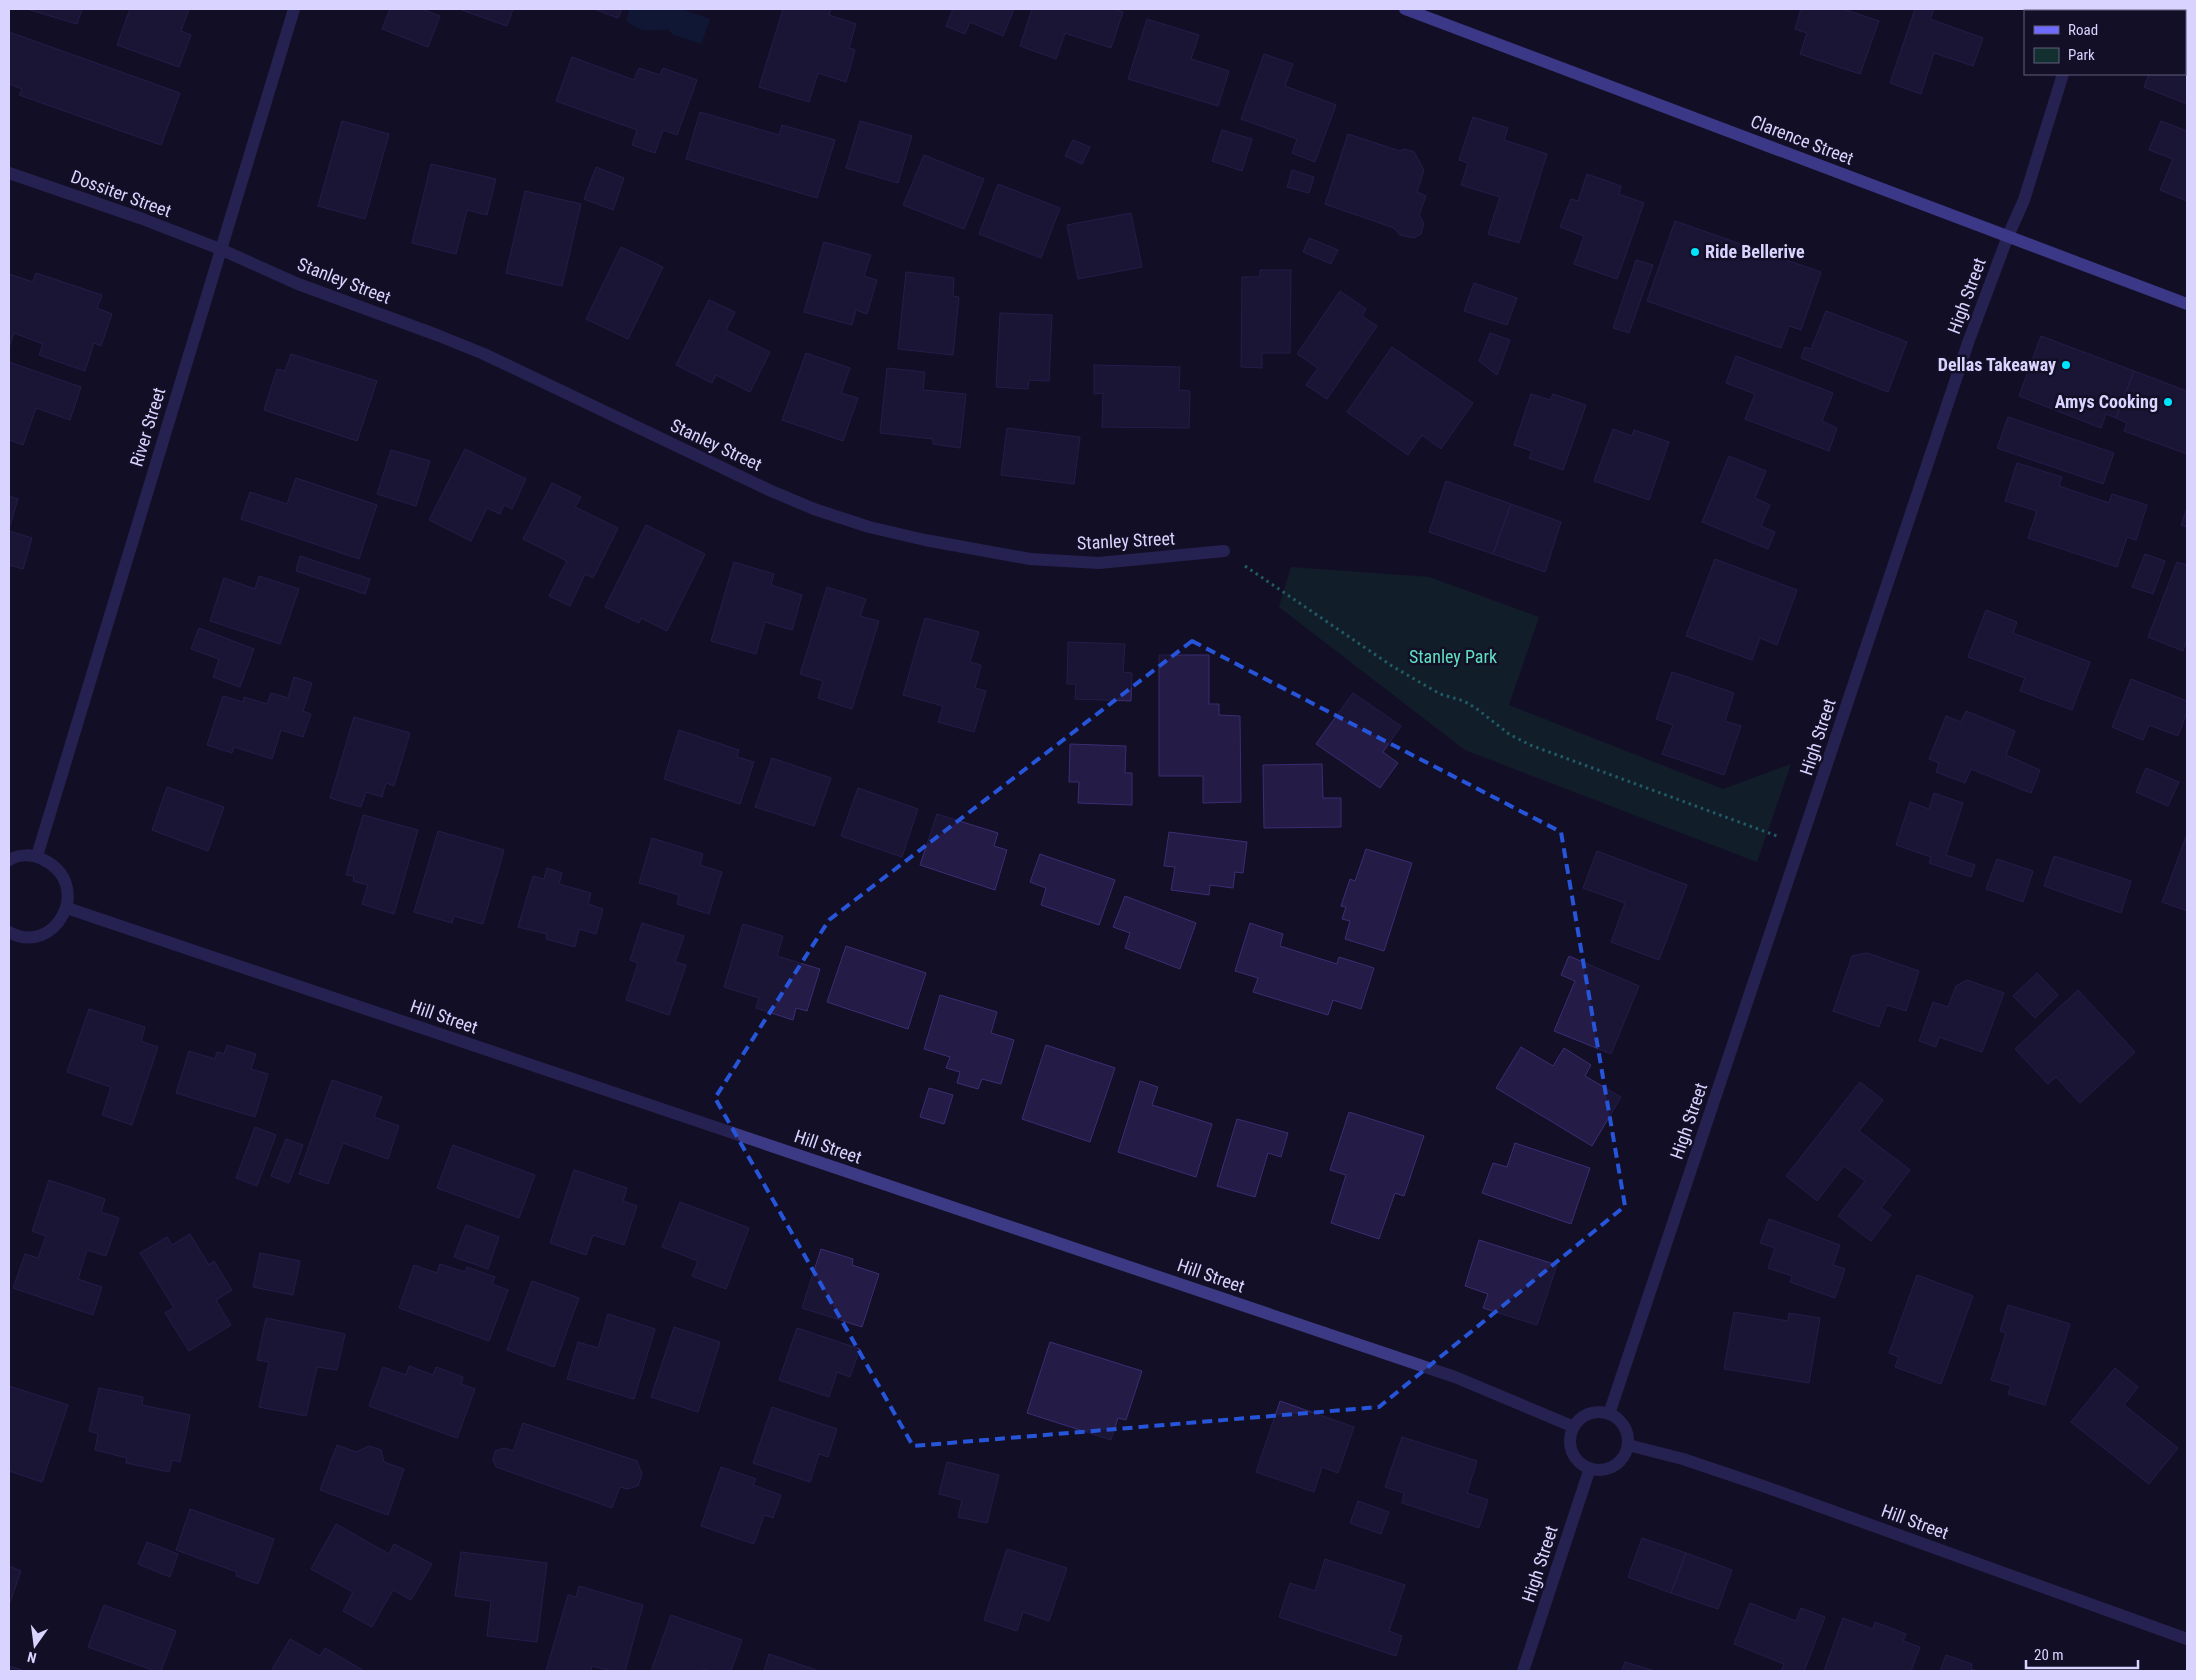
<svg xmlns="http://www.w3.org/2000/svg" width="2196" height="1680" font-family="'Roboto Condensed',sans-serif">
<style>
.green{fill:#12302f}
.water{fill:#0c2248}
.building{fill:#241b47;stroke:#3b2d73}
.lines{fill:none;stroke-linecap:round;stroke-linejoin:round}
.path{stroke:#2fb8b0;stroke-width:3;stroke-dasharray:2.5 4;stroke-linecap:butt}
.street{stroke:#3d3a85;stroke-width:12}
.secondary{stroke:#6f6bff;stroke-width:12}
.marked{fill:none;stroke:#2655da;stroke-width:4;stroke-dasharray:10 6;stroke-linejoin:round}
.poi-dot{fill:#00e5ff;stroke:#130f26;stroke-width:2}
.labels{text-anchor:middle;stroke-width:5;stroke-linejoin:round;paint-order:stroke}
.street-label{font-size:18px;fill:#d9d4ff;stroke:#130f26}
.poi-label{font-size:18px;font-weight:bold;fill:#d9d4ff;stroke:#130f26;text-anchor:end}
.park-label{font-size:18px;fill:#5fe0c0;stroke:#130f26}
</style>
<rect width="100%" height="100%" fill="#130f26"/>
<path class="green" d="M1291,567L1429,577L1539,617L1509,705L1723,789L1791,764L1757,862L1465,750L1279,607Z"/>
<path class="water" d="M630,9H681L710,19L701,44L674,35L667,29C652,31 636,33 626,19Z"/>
<path class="building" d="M27,9H82L77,24Z
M130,9H189L181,31L191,35L179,67L117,45Z
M390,9H422L440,16L428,47L382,29Z
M459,9H513L507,26Z
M594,9H622L618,18Z
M783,9H831L829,15L856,24L849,48L855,50L846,82L818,73L809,102L759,87Z
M953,9H1014L1003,36L970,22L965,34L946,26Z
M1032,9H1113L1123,12L1111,48L1065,33L1056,59L1020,46Z
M1801,9H1843L1879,21L1860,74L1800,54L1807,33L1795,29Z
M1915,9H1934L1930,19L1983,38L1973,66L1934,53L1921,94L1890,83Z
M1147,19L1199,35L1191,59L1229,71L1218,106L1128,79Z
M2185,27L2187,28V104L2144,87L2149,74H2185Z
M9,32L180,93L161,145L19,95L22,89L9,84Z
M1264,54L1293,64L1285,86L1336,105L1315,162L1292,153L1297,139L1241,119Z
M572,57L634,80L639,68L660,75L663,68L697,80L677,135L663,130L655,153L632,145L637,130L556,101Z
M700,112L779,135L782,125L835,140L817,198L686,159Z
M1473,117L1508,128L1504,140L1547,154L1519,243L1488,234L1500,197L1461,185L1468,163L1459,160Z
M342,121L389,134L365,219L318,206Z
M860,121L912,136L898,183L846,168Z
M2161,121L2187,131V201L2160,190L2173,159L2149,150Z
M1222,130L1252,139L1242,171L1212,161Z
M1348,134L1400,151L1404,149L1414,152L1424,170L1417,192L1426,196L1419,215L1424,223L1421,234L1414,238L1400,235L1394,228L1325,204Z
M1073,140L1090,147L1082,164L1065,156Z
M924,155L984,179L964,229L903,205Z
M431,164L496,179L487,215L467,210L456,254L412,243Z
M596,167L624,178L613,210L584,199Z
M1292,170L1314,177L1309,193L1287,187Z
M1587,174L1621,186L1619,194L1644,203L1617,279L1574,264L1584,236L1560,227L1571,199L1578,201Z
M998,184L1060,208L1041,258L979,234Z
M525,191L581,204L562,286L506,273Z
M1131,213L1142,267L1078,279L1067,225Z
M1675,221L1821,272L1801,330L1789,326L1781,348L1647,301Z
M1309,238L1338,250L1331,264L1303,252Z
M824,242L871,255L864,276L877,280L867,314L856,310L852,325L804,312Z
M621,247L663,267L628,339L586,319Z
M1636,260L1653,265L1629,333L1613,328Z
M1260,270H1291L1290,353H1262V368L1241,367L1242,277H1260Z
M906,272L954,278L953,296L959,297L953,355L898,349Z
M36,273L102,295L97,308L112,314L101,346L94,343L85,371L39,355L43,344L14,333L9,348V274L33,282Z
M1474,283L1517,298L1507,325L1464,311Z
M1340,291L1366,309L1362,316L1377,326L1327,399L1306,385L1318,368L1297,354Z
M709,300L735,312L726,330L770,352L750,392L716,375L712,383L676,365Z
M1826,311L1907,342L1888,392L1801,358L1805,347L1811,349Z
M1000,313L1052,315L1049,381L1029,380L1028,389L996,387Z
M1490,333L1510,340L1497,375L1479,361Z
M2041,336L2134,371L2116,418L2106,414L2101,428L2019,396Z
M1392,347L1473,403L1441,449L1422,435L1408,455L1347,412Z
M806,353L850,368L841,393L858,398L843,441L782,420Z
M291,354L377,381L357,441L264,410L277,369L285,371Z
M1736,356L1833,393L1822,421L1837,428L1829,451L1745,419L1755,394L1726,383Z
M9,362L81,387L70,420L36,408L23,445L9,440Z
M1094,365L1180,367L1179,390L1190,391L1189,428L1102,427L1103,393L1094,394Z
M887,368L925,372L923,390L966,394L960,448L933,444V439L880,433Z
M2134,371L2187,391V454L2124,431L2127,423L2116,418Z
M1531,394L1550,400L1553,394L1586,405L1563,470L1529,458L1532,451L1514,445Z
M2008,417L2114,453L2103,484L1997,448Z
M1007,428L1080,437L1074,484L1001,475Z
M1613,429L1632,436L1634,430L1669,442L1649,500L1594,481Z
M465,449L526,479L512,509L504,505L500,514L487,508L471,541L429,520Z
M391,450L430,461L416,506L377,494Z
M1729,456L1766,471L1755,498L1770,505L1761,526L1775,532L1768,549L1702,522Z
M2017,463L2062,477L2059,486L2109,503L2112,494L2147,505L2136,540L2127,537L2117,567L2028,538L2037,511L2005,501Z
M296,478L377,505L359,559L241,519L250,492L287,504Z
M1446,481L1511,504L1493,554L1429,532Z
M552,483L581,497L575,507L618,528L593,578L585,574L570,606L549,596L567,561L523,539Z
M9,496L18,499L9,529Z
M1511,504L1561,522L1545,572L1493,554Z
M2187,508V527L2181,525Z
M646,525L705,554L667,631L641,618L639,623L605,607Z
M9,531L32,538L23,569L9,565Z
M2145,554L2165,561L2153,594L2132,587Z
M300,556L370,579L365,594L296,571Z
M1715,559L1797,590L1777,645L1760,638L1752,660L1686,636Z
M734,562L774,574L771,585L802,595L792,630L765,622L756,654L711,641Z
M2177,562L2187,565V639L2183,651L2148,637Z
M259,576L299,589L280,644L210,621L224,578L255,589Z
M827,587L866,599L860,616L879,621L852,709L818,698L823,681L800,674Z
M1986,610L2017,622L2013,633L2090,662L2072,710L2020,691L2025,678L1968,657Z
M925,618L979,632L970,662L981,665L975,688L986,691L974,732L938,722L943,706L903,695Z
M199,628L254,649L240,687L213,677L219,659L191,649Z
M1068,642L1125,644L1123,672L1132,673L1131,701L1075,699L1076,684H1067Z
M1159,655H1209V704H1219V715L1240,716L1241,802L1203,803V776H1159Z
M1672,672L1734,693L1725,721L1741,726L1724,775L1662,754L1673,725L1656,719Z
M294,677L312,683L303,711L311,714L303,737L281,730L272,759L234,747L232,753L207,745L223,696L243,702L244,697L267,704L271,693L288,698Z
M2131,679L2187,701V712L2178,736L2149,725L2143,740L2112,727Z
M1353,693L1401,726L1383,752L1398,763L1380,788L1316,744Z
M1966,711L2015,731L2006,755L2040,770L2031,793L1971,769L1965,783L1936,772L1939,763L1929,759L1946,716L1961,722Z
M354,717L410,733L394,786L386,783L382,797L366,792L361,807L330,798Z
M679,730L739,750L737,757L754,762L740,804L664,779Z
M1070,744L1126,746L1125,773H1132V805L1078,803L1079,782H1069Z
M772,758L831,778L814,826L755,807Z
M1322,764L1323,798H1341V827L1264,828L1263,765Z
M2146,768L2179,782L2168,806L2136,792Z
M167,787L224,807L208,851L152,830Z
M858,788L918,809L902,857L841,836Z
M1934,793L1963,803L1946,855L1975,865L1971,877L1929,863L1931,857L1896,845L1910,802L1929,809Z
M937,814L998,833L994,846L1007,850L995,890L920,865Z
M363,815L418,830L394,914L362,904L368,885L353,881L354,876L346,875Z
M438,831L504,850L483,924L454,916L452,923L414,912Z
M1169,832L1247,842L1243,873L1235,872L1233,888L1210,885L1209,895L1171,890L1175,867L1164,866Z
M2187,834V911L2162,902Z
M652,838L703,854L700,865L722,872L709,914L677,904L679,895L639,883Z
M1366,849L1412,863L1384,951L1345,939L1350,921L1342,919L1346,907L1341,906L1350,879L1355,881Z
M1597,851L1687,885L1659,960L1611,942L1625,903L1583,888Z
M1040,854L1115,880L1099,925L1041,905L1046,888L1030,882Z
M2054,856L2131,881L2121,913L2044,886Z
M1997,859L2033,871L2023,902L1986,889Z
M547,868L562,873L559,884L591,893L588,904L603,909L596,934L579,929L575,947L546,939L547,934L518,927L533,876L544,879Z
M1125,896L1196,923L1180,969L1125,948L1130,933L1113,927Z
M642,923L684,936L675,962L686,965L669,1015L626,1000L638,963L630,960Z
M1250,923L1283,934L1280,946L1337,964L1339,957L1374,968L1361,1009L1333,1000L1328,1015L1253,992L1258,978L1235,971Z
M743,924L783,936L777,956L820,969L807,1011L796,1008L793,1020L756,1008L759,998L724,987Z
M846,946L926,973L908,1029L827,1002Z
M1867,953L1919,971L1906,1011L1887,1005L1879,1027L1833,1011L1852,956Z
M1569,956L1639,986L1611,1054L1554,1031L1575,981L1561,975Z
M2037,973L2058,995L2035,1018L2013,996Z
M1967,980L2004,993L1982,1052L1939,1037L1936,1047L1919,1041L1933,1002L1948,1007L1956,986Z
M2078,990L2135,1052L2080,1103L2056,1077L2048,1084L2015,1049Z
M940,995L997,1012L991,1033L1014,1040L1001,1084L982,1079L978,1089L957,1083L960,1072L946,1068L950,1057L924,1049Z
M89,1009L145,1027L141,1041L158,1047L132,1125L102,1115L111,1087L67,1072Z
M227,1045L256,1054L251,1069L268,1074L255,1117L176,1093L189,1051L215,1059L217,1052L224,1054Z
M1046,1045L1115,1068L1090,1142L1022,1119Z
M1521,1047L1553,1066L1564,1048L1591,1065L1585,1076L1621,1097L1592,1146L1496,1088Z
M332,1080L382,1097L374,1117L399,1126L388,1159L343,1143L328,1184L299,1174Z
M1140,1081L1158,1087L1152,1105L1212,1124L1196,1177L1118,1152Z
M1860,1082L1883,1100L1859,1131L1910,1170L1881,1208L1891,1215L1871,1241L1838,1216L1865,1181L1844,1166L1817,1201L1786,1176Z
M929,1088L953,1095L944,1124L920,1117Z
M1349,1112L1424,1136L1404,1196L1395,1193L1379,1239L1331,1223L1346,1175L1330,1170Z
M1237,1119L1288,1133L1281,1157L1268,1153L1255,1197L1217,1186Z
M255,1127L276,1135L257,1186L236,1178Z
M286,1139L303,1145L289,1183L271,1176Z
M1515,1143L1590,1168L1571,1224L1482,1193L1493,1163L1507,1167Z
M453,1145L535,1175L519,1218L437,1188Z
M574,1170L627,1188L623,1201L637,1206L624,1245L593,1235L586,1255L550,1243Z
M49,1180L105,1199L101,1212L119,1218L106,1256L87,1250L78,1279L102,1287L93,1315L13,1288L25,1254L38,1258L46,1236L32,1231Z
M680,1202L749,1228L726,1289L692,1276L698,1261L662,1247Z
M1769,1219L1840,1245L1833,1265L1845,1269L1835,1298L1790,1282L1792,1276L1768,1268L1775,1248L1760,1243Z
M466,1225L499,1237L488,1269L454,1257Z
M190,1234L209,1265L214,1261L232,1290L216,1300L231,1325L189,1351L165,1313L174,1308L140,1253L167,1237L172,1245Z
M1479,1240L1557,1265L1537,1325L1483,1308L1488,1294L1465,1286Z
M821,1249L853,1259L852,1265L879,1274L862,1327L802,1308Z
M260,1253L300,1261L293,1295L253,1287Z
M440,1264L465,1272L467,1267L495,1277L492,1284L508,1290L489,1341L399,1308L414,1265L437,1273Z
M1917,1275L1973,1296L1941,1384L1895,1367L1899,1357L1889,1353Z
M532,1281L579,1298L554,1367L507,1350Z
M2008,1305L2070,1324L2045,1405L2008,1394L2011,1386L1991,1380L2006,1333L2000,1331Z
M1734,1312L1788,1321L1789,1313L1820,1318L1809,1383L1724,1369Z
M608,1314L655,1329L634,1399L567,1379L578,1342L598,1348Z
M266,1318L345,1334L337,1370L317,1367L306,1416L259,1407L269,1362L257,1360Z
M674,1327L720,1342L698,1412L651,1397Z
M797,1328L860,1349L850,1377L837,1372L829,1397L779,1380Z
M1050,1342L1142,1371L1126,1420L1118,1418L1111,1440L1027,1413Z
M409,1366L433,1375L436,1367L463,1377L461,1384L475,1389L457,1438L369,1406L383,1367L406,1375Z
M2115,1368L2138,1387L2124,1405L2178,1448L2149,1484L2071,1422Z
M9,1386L68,1405L42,1482L9,1471Z
M99,1388L143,1397L142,1405L190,1415L180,1462L172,1460L169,1472L126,1463L127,1458L95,1450L98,1434L89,1431Z
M1280,1401L1354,1427L1338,1473L1322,1467L1314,1492L1256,1472Z
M772,1407L837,1429L828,1457L819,1454L810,1482L753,1463Z
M523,1423L637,1461L642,1474L638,1486L627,1489L620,1487L612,1508L496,1467L493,1460L495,1451L505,1448L513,1451Z
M1402,1437L1477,1461L1467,1493L1488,1500L1479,1528L1402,1503L1404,1493L1385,1487Z
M337,1445L356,1452L369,1446L381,1450L384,1462L404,1469L388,1515L320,1490Z
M947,1462L999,1475L987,1523L958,1517L962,1500L939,1494Z
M721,1467L756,1479L753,1485L781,1495L773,1518L764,1515L754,1544L701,1526Z
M1358,1501L1389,1512L1381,1534L1350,1523Z
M190,1509L274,1539L258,1584L236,1576L237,1572L176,1550Z
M336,1524L389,1554L394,1544L432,1564L411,1600L393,1590L372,1627L343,1611L353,1592L311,1569Z
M1642,1538L1686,1553L1671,1593L1628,1577Z
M147,1542L178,1554L170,1577L138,1564Z
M1007,1549L1067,1568L1049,1621L1023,1612L1017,1631L984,1620Z
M461,1552L547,1563L537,1642L487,1636L491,1601L455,1596Z
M1686,1553L1732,1570L1718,1609L1671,1593Z
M1325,1559L1405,1585L1389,1631L1402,1636L1396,1656L1279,1617L1290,1583L1315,1591Z
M9,1566L21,1571L9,1605Z
M579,1586L643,1605L625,1671H612L592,1666L591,1671H546L568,1595L576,1597Z
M1750,1603L1796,1621L1801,1608L1825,1617L1804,1671H1781L1784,1664L1734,1644Z
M104,1605L176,1631L161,1671H155L88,1647Z
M671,1615L742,1640L731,1671H709L703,1669L702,1671H651Z
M1843,1618L1873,1629L1875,1622L1906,1634L1903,1641L1920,1647L1911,1671H1824Z
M290,1639L320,1656L325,1648L364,1671H271Z
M769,1654L819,1671H764Z
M1946,1655L1972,1664L1971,1669L1978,1671H1940Z
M1625,1662L1655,1671H1622Z
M9,1666L25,1671H9Z"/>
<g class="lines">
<path class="path" d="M1245,566L1392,666L1440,694L1464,701L1477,709L1509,734L1530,745L1777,836"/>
<path class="street" d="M2083,11L2084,9
M9,173L140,218L220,249L298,284L437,335L484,354L769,490L814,509L869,527L925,540L1030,559L1099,563L1224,551
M37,856L294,9
M9,860C19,854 32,854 42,859C96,884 55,958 9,932
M67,908L1455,1377L1574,1427
M1570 1441a29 29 0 1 1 58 0a29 29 0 1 1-58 0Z
M1609,1414L1969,340L2008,236L2024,200L2063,74
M1628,1445L1683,1459L1763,1486L2187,1639
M1523,1671L1590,1468"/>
<path class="secondary" d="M1405,9L2187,304"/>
</g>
<path d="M0 0H2196V1680H0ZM1192,641L1561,832L1625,1206L1379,1407L913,1446L715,1098L829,920Z" fill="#130f26" fill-opacity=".55" fill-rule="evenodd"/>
<path class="marked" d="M1192,641L1561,832L1625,1206L1379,1407L913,1446L715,1098L829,920Z"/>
<g class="poi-dot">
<circle cx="1695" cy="252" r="5"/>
<circle cx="2066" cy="365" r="5"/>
<circle cx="2168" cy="402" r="5"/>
</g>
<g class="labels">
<g class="street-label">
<text transform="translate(1802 140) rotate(21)" y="6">Clarence Street</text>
<text transform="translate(121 194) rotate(20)" y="6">Dossiter Street</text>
<text transform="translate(344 281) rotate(21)" y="6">Stanley Street</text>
<text transform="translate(1967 296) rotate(-70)" y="6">High Street</text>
<text transform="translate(148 427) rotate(-73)" y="6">River Street</text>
<text transform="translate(716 445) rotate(25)" y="6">Stanley Street</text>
<text transform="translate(1126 541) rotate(-3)" y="6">Stanley Street</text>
<text transform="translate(1818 737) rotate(-72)" y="6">High Street</text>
<text transform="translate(444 1017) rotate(19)" y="6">Hill Street</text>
<text transform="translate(1689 1121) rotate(-71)" y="6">High Street</text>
<text transform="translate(828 1147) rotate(19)" y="6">Hill Street</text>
<text transform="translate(1211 1276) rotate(19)" y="6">Hill Street</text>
<text transform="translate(1915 1522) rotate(20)" y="6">Hill Street</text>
<text transform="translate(1540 1564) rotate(-72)" y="6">High Street</text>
</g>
<g class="poi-label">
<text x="1705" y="258" text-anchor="start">Ride Bellerive</text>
<text x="2056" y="371">Dellas Takeaway</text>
<text x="2158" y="408">Amys Cooking</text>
</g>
<g class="park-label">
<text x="1453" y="663">Stanley Park</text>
</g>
</g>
<rect width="2196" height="1680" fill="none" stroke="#d9d4ff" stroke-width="20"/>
<rect x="2024" y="10" width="162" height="65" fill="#130f26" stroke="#625e7d"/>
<rect x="2034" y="26" width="25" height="8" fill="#6f6bff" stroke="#625e7d"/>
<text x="2068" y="35" font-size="15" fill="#d9d4ff">Road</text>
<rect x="2034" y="48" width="25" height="15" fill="#12302f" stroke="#625e7d"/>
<text x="2068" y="60" font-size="15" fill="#d9d4ff">Park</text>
<g transform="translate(35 1645) rotate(194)" stroke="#130f26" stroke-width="4" paint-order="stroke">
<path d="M0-4L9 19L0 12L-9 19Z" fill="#d9d4ff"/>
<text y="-8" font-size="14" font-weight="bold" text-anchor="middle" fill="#d9d4ff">N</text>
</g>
<path d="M2026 1660v8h112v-8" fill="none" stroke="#d9d4ff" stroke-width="2.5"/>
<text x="2034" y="1660" font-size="15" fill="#d9d4ff" stroke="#130f26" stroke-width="4" paint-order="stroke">20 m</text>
</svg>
